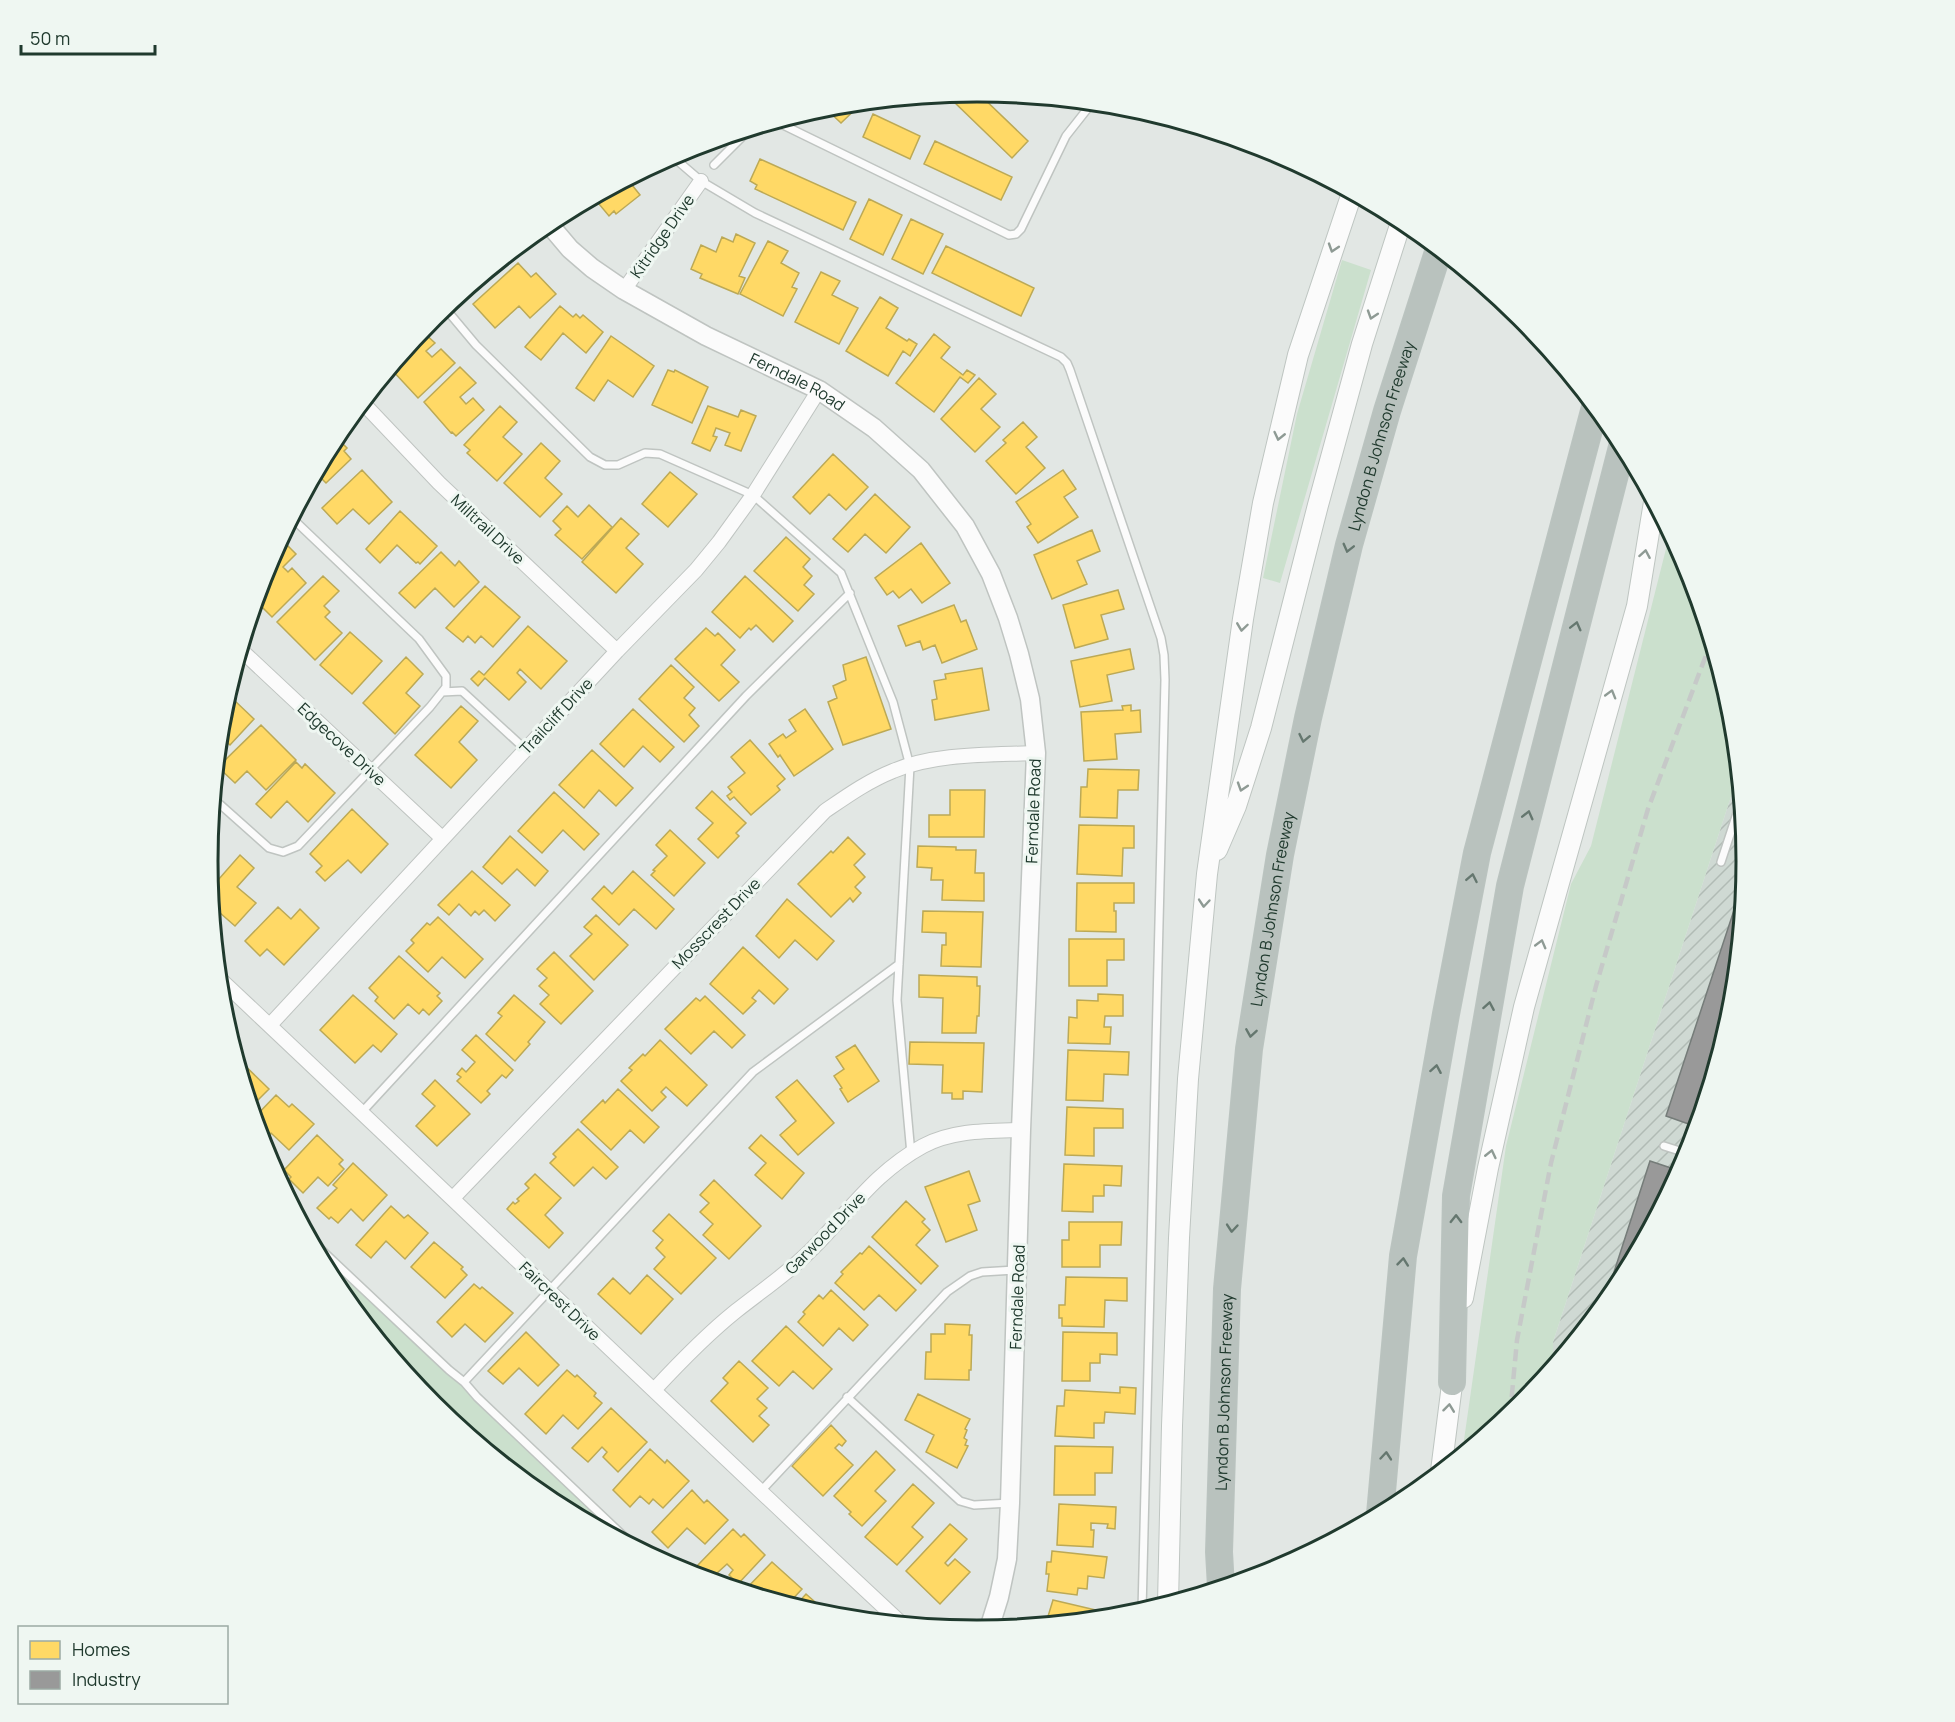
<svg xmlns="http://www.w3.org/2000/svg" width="1955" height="1722" font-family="Manrope,sans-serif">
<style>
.industrial{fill:url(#industrial-furrows)}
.green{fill:#cbe0cd}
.homes{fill:#ffd966;stroke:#bca955;stroke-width:1.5}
.industry{fill:#999;stroke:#757c79;stroke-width:1.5}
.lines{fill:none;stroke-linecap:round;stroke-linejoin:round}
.service-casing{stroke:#bfc4c1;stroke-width:10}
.minor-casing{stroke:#bfc4c1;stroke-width:16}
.tertiary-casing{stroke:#bfc4c1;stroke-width:21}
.secondary-casing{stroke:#bec5c1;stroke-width:22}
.motorway-casing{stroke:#bbc4c0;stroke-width:28}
.path{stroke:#bfc8c3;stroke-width:3;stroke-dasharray:3 4.5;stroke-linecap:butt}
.service{stroke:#fbfbfb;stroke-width:7}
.minor{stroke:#fbfbfb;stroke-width:14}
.tertiary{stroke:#fbfbfb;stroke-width:18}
.secondary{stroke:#fbfbfb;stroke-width:20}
.motorway{stroke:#b9c2be;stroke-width:26}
.rail{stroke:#c6c9c8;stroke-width:4.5;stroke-dasharray:12 6;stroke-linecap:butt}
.oneway{stroke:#8e9a94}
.oneway2{stroke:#65776f}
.labels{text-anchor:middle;stroke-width:6;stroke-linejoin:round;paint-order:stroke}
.street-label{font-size:16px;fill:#203a2e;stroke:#eff7f2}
.rim{fill:none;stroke:#203a2e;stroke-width:3}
</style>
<defs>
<pattern id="industrial-furrows" width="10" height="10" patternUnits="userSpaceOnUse" patternTransform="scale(1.5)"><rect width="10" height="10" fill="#cfd9d3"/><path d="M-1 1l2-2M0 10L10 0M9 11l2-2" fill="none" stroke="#b1bbb5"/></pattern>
</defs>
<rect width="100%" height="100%" fill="#e2e7e4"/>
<path class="industrial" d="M1738,775L1747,861L1732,1011L1688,1156L1617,1289L1553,1367V1342Z"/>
<path class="green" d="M1342,260L1371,270L1280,583L1263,578L1297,414Z
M1670,533L1689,567L1732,711L1738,775L1553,1342V1367L1521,1405L1462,1454L1506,1146L1571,884L1591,846Z
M308,1232L639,1549L550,1501L433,1405L337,1288Z"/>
<path class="homes" d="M977,92L1028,141L1012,158L951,99L957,94Z
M1043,98L1056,99L1050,105Z
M862,103L841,123L824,107L828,106Z
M873,114L920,136L910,159L863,137Z
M935,141L1012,177L1001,200L924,164Z
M760,159L856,202L843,230L755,189L757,185L750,181Z
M628,180L640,195L616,214L614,211L609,216L594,198Z
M869,199L902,215L883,255L850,239Z
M911,219L943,234L923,274L892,259Z
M736,234L755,243L739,276L745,278L738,294L700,278L702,274L691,269L701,245L716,252L722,237L733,242Z
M768,241L788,251L781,263L799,273L792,287L797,289L783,316L740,294Z
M946,246L1034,288L1021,316L932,273Z
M518,263L531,277L536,273L556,294L530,318L519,306L495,328L473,304Z
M821,272L840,281L832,295L858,308L839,344L795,322Z
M880,297L898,308L886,328L907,341L909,339L917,344L910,356L903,351L888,376L846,351Z
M560,306L573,317L576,314L580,318L583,315L603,332L586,353L563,333L541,360L525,347Z
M422,331L435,343L426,351L432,357L441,349L455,363L418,398L391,369Z
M934,334L950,347L941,358L963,375L967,370L975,375L968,383L960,377L934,412L896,383Z
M611,336L654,366L633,397L608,380L594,401L576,388Z
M460,367L476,383L460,397L466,404L473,398L484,410L456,436L452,432L451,433L424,402Z
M668,370L674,372L675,370L708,387L692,423L652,405Z
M979,378L996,394L981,409L1000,427L975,452L941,419Z
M500,406L517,422L503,437L522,454L497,481L467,453L470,450L464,445Z
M708,406L738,417L741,410L756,416L741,451L725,445L730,433L716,428L713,436L717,437L710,451L692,443Z
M1023,422L1037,437L1026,447L1045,468L1016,494L986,461L1006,443L1003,440Z
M336,437L347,448L344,451L351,459L326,483L316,473Z
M541,443L560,461L545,478L562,494L540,517L504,483Z
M833,454L868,487L846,510L829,494L810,514L793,497Z
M362,470L392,502L369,524L353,509L337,524L322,508Z
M1063,470L1076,489L1064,497L1078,517L1038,543L1027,527L1031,524L1016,502Z
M670,472L697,494L668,527L642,504Z
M875,494L910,527L886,553L865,534L848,552L833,539Z
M589,505L612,527L582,559L555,535L561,529L553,521L567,506L578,517Z
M400,511L437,546L420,564L418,562L416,563L397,545L380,563L366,549Z
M621,518L639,534L626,548L643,564L616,593L582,562Z
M1092,530L1100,551L1077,561L1087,584L1052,599L1034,555Z
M786,537L810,559L803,567L812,576L804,585L814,594L798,611L754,571Z
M281,539L296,554L283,567L288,572L292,568L306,583L272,617L257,602L260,600L257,598L267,566Z
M921,543L950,583L922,603L911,589L899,598L893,591L887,595L875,578Z
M441,552L455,566L459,561L479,582L454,607L435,588L415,608L399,593Z
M323,576L339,591L324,606L330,612L325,617L342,633L315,660L277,622Z
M745,576L793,621L773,642L756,625L751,630L749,628L740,638L712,612Z
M485,586L520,617L493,647L481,636L475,643L468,636L463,642L446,628Z
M1118,590L1124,609L1101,615L1108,639L1075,648L1063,605Z
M954,605L961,622L966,620L977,649L942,663L935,645L923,650L920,641L906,646L898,626Z
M528,626L567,661L541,689L520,669L517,673L526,682L509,700L485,678L478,686L471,679L479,671L484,675Z
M706,628L715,636L718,633L735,650L721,665L739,682L719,701L675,659Z
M350,632L382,661L352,694L320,665Z
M1130,649L1134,669L1107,675L1112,701L1080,707L1071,661Z
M406,657L423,674L406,693L420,706L395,734L363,703Z
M866,657L891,729L843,745L828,702L837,698L833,686L846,680L843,665Z
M671,665L694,687L684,698L695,708L689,715L699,726L684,742L639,699Z
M982,668L989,710L935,720L932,700L937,699L934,681L946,679L945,674Z
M226,699L230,703L233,699L254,719L230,745L220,736L223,711Z
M1131,705V711L1140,710L1141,732L1115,734L1117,759L1084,761L1081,712L1123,710L1122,706Z
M461,706L478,721L459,742L477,760L451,788L415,755Z
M633,709L674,747L660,762L643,746L624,767L600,744Z
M805,709L833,749L794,776L780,755L778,757L769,744L783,734L786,738L796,731L789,720Z
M261,725L296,760L266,790L247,771L235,783L218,767Z
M750,740L785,779L777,786L780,790L751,815L734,797L730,800L727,796L732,792L728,787L745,773L731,757Z
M592,750L633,788L616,806L599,790L584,808L559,785Z
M296,762L302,768L305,764L335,793L308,822L287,801L271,818L256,804Z
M1088,769L1139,770L1138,790H1118L1117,818L1080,817L1081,787H1087Z
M950,790H985L984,837H929V815H950Z
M712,791L746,823L736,833L739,836L718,858L698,839L713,823L696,808Z
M554,792L599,834L584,850L563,830L542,853L518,831Z
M352,809L388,844L361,873L348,860L325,881L316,872L322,866L310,854Z
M212,822L219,829L210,838Z
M1079,825L1134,826V848H1123L1122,876L1077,874Z
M670,830L705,863L674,896L651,875L655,871L653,870L667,856L656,845Z
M510,836L548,871L535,886L517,869L502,884L483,867Z
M848,837L865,854L854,865L865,877L855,887L861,893L853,902L850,898L831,917L798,884L831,851L833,853Z
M918,846L956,847V850H976L975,873H984V901L942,900L943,880H931L932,868L917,867Z
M240,855L254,868L237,887L256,903L235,926L212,906L211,888Z
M208,856L218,865L209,874L208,861Z
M472,871L510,905L495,921L484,910L479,915L475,911L471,916L459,904L449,915L438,905Z
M633,871L674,909L656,929L634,909L619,925L592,899L604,886L612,894Z
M1077,883H1134V903H1114V911H1116V932L1076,931Z
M787,899L834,941L817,960L795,940L779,958L756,936Z
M278,907L291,919L300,909L319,928L284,965L267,949L260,956L245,941Z
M923,911L983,912L981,967L941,966L942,945H946V933L922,932Z
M596,915L628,945L594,980L570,956L592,934L584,927Z
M438,917L483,959L465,978L442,957L428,972L406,951L414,943L411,940L427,923L430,925Z
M1069,939H1124V960H1107V986H1069Z
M743,947L788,989L774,1004L759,990L752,998L756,1001L743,1014L710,984Z
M554,952L593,991L561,1024L540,1004L549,995L539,986L547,978L537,969Z
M399,956L440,993L437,996L442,1001L429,1015L423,1009L419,1014L408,1004L394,1019L375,1001L378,997L369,988Z
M919,975L977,977V986H980L979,1016H977L976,1033H942L943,998L919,997Z
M1098,994L1123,995V1016H1105L1104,1027H1111L1110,1044L1068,1043L1069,1017L1077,1018V1000L1098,1001Z
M353,995L397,1034L381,1052L373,1045L355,1063L320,1030Z
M514,995L545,1022L528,1042L530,1044L515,1061L486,1034L502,1016L498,1013Z
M705,996L745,1035L732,1048L714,1031L691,1054L665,1029L696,998L700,1001Z
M476,1035L513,1070L506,1078L502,1075L487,1091L490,1094L481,1103L457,1081L461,1077L457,1074L462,1068L466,1072L475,1062L462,1050Z
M660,1040L707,1085L687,1106L666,1087L661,1092L666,1097L652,1111L621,1081L632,1070L629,1068L643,1054L645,1056Z
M910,1042L984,1043L982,1092L963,1091V1099H952V1093H942L943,1065L909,1064Z
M855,1045L879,1081L848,1102L840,1089L842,1088L834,1076L844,1069L836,1057Z
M1068,1050L1129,1052L1128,1075L1104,1074L1103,1101L1066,1100Z
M237,1058L269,1089L252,1106Z
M435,1080L470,1114L437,1146L416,1126L435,1106L422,1094Z
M797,1080L834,1123L798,1155L780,1135L796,1121L776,1097Z
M618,1089L659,1127L644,1143L630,1130L611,1150L581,1122L603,1100L605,1103Z
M276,1095L289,1107L292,1104L314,1124L289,1150L271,1133L263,1142L255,1117Z
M1067,1107L1123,1109V1128H1094V1156L1065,1155Z
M578,1129L618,1167L606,1179L593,1167L574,1186L550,1163L556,1157L553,1154Z
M317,1135L343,1160L339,1164L344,1169L328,1186L318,1177L303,1193L289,1179L291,1177L284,1170Z
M761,1135L804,1173L782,1199L755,1175L766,1163L749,1148Z
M353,1163L387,1195L363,1221L351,1209L338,1223L331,1217L329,1219L317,1208L337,1188L333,1185Z
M1064,1164L1122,1166L1121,1186L1104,1185V1196H1093V1212L1062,1211Z
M969,1171L980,1201L968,1205L977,1230L946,1242L925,1187Z
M535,1174L561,1198L545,1215L563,1233L549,1248L507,1209L513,1202L515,1204L519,1201L517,1199L529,1188L525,1184Z
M714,1180L761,1226L729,1259L703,1235L713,1224L700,1212L709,1203L700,1195Z
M906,1201L925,1219L922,1222L930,1230L916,1245L938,1266L921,1284L872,1237Z
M391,1206L404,1218L408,1215L428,1233L405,1259L386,1241L371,1258L356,1245Z
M669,1214L716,1258L681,1294L654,1269L665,1257L656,1248L663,1240L653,1231Z
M1069,1222H1122L1121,1245H1100V1267H1062V1240H1069Z
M434,1242L463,1267L461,1269L467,1275L445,1298L411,1267Z
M869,1246L916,1290L896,1311L879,1295L864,1310L835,1283L843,1274L841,1272L860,1253L862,1254Z
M647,1275L673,1299L641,1334L598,1294L613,1278L630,1294Z
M1066,1277L1127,1278V1301L1105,1300L1104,1327L1062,1326V1318H1059V1305H1065Z
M474,1284L480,1289L482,1287L513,1313L485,1342L465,1324L452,1337L437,1322Z
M831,1290L868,1325L853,1341L839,1328L823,1346L798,1322L805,1314L803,1312L819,1295L823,1299Z
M945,1324L970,1325L969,1335H972L971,1370H969V1380L925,1379L926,1352H931V1334H945Z
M786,1326L832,1369L813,1389L793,1371L779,1386L752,1361Z
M526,1332L559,1365L538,1386L519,1368L503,1384L488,1371Z
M1063,1332L1117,1333V1355L1100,1354V1363H1090V1381H1062Z
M739,1361L768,1388L757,1399L767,1408L759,1416L769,1425L753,1442L711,1401L728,1383L723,1378Z
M567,1370L575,1377L577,1375L596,1393L594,1396L602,1403L578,1429L563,1415L546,1434L525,1414Z
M1120,1387L1136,1388L1135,1414L1105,1412L1104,1423H1094V1438L1055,1436L1057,1406H1064L1065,1390L1120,1393Z
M918,1394L970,1419L965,1429L967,1430L964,1438L967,1440L965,1445L968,1446L957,1468L926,1452L934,1435L905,1420Z
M611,1408L647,1442L618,1472L603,1457L607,1452L602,1447L588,1462L572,1448Z
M831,1425L846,1441L842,1446L839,1444L835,1448L853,1465L823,1496L792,1466Z
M1055,1446L1113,1447L1112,1473H1095V1495H1054Z
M650,1449L665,1463L667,1460L689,1481L663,1508L653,1499L649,1504L640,1496L630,1507L613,1490Z
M876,1451L895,1470L875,1491L886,1501L862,1526L849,1514L851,1512L834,1496Z
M913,1484L934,1503L912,1527L923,1537L897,1565L865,1537Z
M692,1490L704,1503L707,1500L728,1520L705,1544L687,1528L668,1548L652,1532Z
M1059,1504L1116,1507L1115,1529L1107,1528L1108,1524L1091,1523V1530H1094L1093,1547L1057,1545Z
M950,1524L967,1539L945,1563L948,1566L955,1559L970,1572L940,1604L906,1571Z
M733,1529L741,1537L744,1534L765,1555L738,1584L729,1575L733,1570L727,1564L716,1574L719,1577L715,1581L710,1580L696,1567Z
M1052,1551L1107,1557L1104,1578L1088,1576L1087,1589L1078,1588L1077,1595L1047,1591L1049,1574H1046L1047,1562H1051Z
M772,1562L802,1589L788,1604L744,1591Z
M806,1594L831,1616L795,1606Z
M1053,1600L1117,1615L1116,1617L1043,1624L1044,1622L1046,1623Z"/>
<path class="industry" d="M1745,877L1732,1011L1697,1127L1666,1116Z
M1650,1161L1680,1171L1617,1289L1603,1306Z"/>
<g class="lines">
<defs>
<path id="service" d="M777,122L1009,235L1016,234L1021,229L1066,136L1092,103
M672,156L701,181L755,213L1061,357L1067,363L1070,370L1161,638L1164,655L1165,680L1142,1611
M714,165L749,130
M445,308L476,345L590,457L605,465H618L645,453L660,454L753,495L841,573L893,702L910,766L897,1000L911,1154
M442,692L462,691L525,749
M214,799L269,848L283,852L298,846L430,707L446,687V676L419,639L292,518
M1721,862L1741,801
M362,1112L746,696L850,593
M1664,1146L1689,1154
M312,1241L449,1370L464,1382L753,1072L899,964
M464,1382L477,1397L633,1545
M847,1397L960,1501L974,1505L1010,1503
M760,1492L947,1292L970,1276L982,1272L1015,1270"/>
<path id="minor" d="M624,290L701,181
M363,403L439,483L617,651
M241,650L442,838
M219,978C447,1192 672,1410 901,1623
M270,1025L617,651L696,570L719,542L753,495L819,390
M453,1198L825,811C847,796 868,781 893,771C934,753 991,755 1036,753
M654,1390C680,1362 706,1335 736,1311C764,1289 792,1270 817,1244C852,1208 877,1171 923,1146C953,1130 988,1131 1021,1130"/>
<g id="tertiary">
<path id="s1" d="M548,223L570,249L592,268L624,290L706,336L819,390L874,428L921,470L965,526L991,574L1008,618L1019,654L1030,699L1036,753L1021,1130L1010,1503L1007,1559L999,1597L989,1629"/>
</g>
<path id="secondary" d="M1217,850L1236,806L1261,728L1318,505L1362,344L1402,219
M1463,1298L1488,1168L1524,1007L1637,606L1654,502
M1441,1471L1454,1369
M1168,1603L1172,1426L1179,1238L1188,1079L1207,874L1243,619L1263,503L1298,355L1352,193"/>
<g id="motorway">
<path d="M1452,1382L1456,1196L1510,886L1623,443"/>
<path d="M1380,1514L1403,1256L1446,1014L1477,853L1595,407"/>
<path id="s2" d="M1221,1587L1219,1552L1227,1289L1249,1049L1280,855L1308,718L1349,545L1387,411L1439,249"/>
</g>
</defs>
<use href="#service" class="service-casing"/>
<use href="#minor" class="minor-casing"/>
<use href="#tertiary" class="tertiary-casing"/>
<use href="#secondary" class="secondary-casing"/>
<use href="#motorway" class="motorway-casing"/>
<path class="path" d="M422,1392L438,1404L453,1422
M480,1444C500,1449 511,1461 522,1478"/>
<use href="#service" class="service"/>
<use href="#minor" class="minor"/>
<use href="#tertiary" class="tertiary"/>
<use href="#secondary" class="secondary"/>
<use href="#motorway" class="motorway"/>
<path class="rail" d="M1510,1415L1517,1340L1551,1163L1596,986L1648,809L1711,642"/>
</g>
<defs><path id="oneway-chevron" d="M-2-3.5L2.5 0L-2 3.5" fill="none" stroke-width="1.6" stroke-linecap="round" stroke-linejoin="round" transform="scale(1.5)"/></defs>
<g class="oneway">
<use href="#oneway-chevron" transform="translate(1333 248) rotate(108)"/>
<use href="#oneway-chevron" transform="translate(1372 315) rotate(108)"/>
<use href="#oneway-chevron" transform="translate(1279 436) rotate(103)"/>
<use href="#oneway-chevron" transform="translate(1645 554) rotate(-80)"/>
<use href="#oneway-chevron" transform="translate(1242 627) rotate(98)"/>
<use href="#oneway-chevron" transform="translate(1611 694) rotate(-74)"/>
<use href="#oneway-chevron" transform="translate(1242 787) rotate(108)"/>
<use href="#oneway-chevron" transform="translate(1204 903) rotate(95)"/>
<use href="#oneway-chevron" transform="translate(1541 944) rotate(-75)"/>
<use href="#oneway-chevron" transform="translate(1491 1154) rotate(-77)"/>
<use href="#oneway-chevron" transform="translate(1449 1408) rotate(-83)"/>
</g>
<g class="oneway2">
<use href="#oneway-chevron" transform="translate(1348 548) rotate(104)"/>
<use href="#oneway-chevron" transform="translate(1576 626) rotate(-76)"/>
<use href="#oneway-chevron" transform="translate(1304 738) rotate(102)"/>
<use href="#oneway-chevron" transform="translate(1528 815) rotate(-76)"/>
<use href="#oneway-chevron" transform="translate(1472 878) rotate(-79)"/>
<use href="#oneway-chevron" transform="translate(1489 1006) rotate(-80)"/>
<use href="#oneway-chevron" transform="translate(1251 1033) rotate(99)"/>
<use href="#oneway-chevron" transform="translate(1436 1069) rotate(-80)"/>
<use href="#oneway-chevron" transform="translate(1456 1219) rotate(-89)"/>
<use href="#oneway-chevron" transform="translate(1232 1228) rotate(95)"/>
<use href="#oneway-chevron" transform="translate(1403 1262) rotate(-84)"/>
<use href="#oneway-chevron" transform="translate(1386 1456) rotate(-85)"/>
</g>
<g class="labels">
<g class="street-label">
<text transform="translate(662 236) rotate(-55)" y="6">Kitridge Drive</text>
<text dy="6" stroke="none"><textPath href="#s1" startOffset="298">Ferndale Road</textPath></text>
<text dy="6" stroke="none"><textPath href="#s2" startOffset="1167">Lyndon B Johnson Freeway</textPath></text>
<text transform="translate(488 529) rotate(43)" y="6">Milltrail Drive</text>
<text transform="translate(556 716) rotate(-47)" y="6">Trailcliff Drive</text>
<text transform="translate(342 744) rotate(43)" y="6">Edgecove Drive</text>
<text transform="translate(1033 811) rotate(-88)" y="6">Ferndale Road</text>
<text dy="6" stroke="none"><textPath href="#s2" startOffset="681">Lyndon B Johnson Freeway</textPath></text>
<text transform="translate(716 923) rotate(-46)" y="6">Mosscrest Drive</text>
<text transform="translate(825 1233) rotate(-46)" y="6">Garwood Drive</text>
<text transform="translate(1017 1297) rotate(-88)" y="6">Ferndale Road</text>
<text transform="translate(560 1301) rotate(44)" y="6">Faircrest Drive</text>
<text dy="6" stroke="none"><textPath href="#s2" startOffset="195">Lyndon B Johnson Freeway</textPath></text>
</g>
</g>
<path d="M0 0H1955V1722H0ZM218 861a759 759 0 1 1 1518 0a759 759 0 1 1-1518 0Z" fill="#eff7f2" fill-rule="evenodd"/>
<path class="rim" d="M218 861a759 759 0 1 1 1518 0a759 759 0 1 1-1518 0Z"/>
<rect x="18" y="1626" width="210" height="78" fill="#eff7f2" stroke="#9caba4" stroke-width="1.5"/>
<rect x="30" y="1641" width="30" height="18" fill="#ffd966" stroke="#9caba4" stroke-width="1.5"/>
<text x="72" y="1656" font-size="18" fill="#203a2e">Homes</text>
<rect x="30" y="1671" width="30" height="18" fill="#999999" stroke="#9caba4" stroke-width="1.5"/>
<text x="72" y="1686" font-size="18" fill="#203a2e">Industry</text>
<path d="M21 45v9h134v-9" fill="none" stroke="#203a2e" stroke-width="3"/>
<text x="30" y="45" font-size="18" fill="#203a2e" stroke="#eff7f2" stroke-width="4.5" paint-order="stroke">50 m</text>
</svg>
